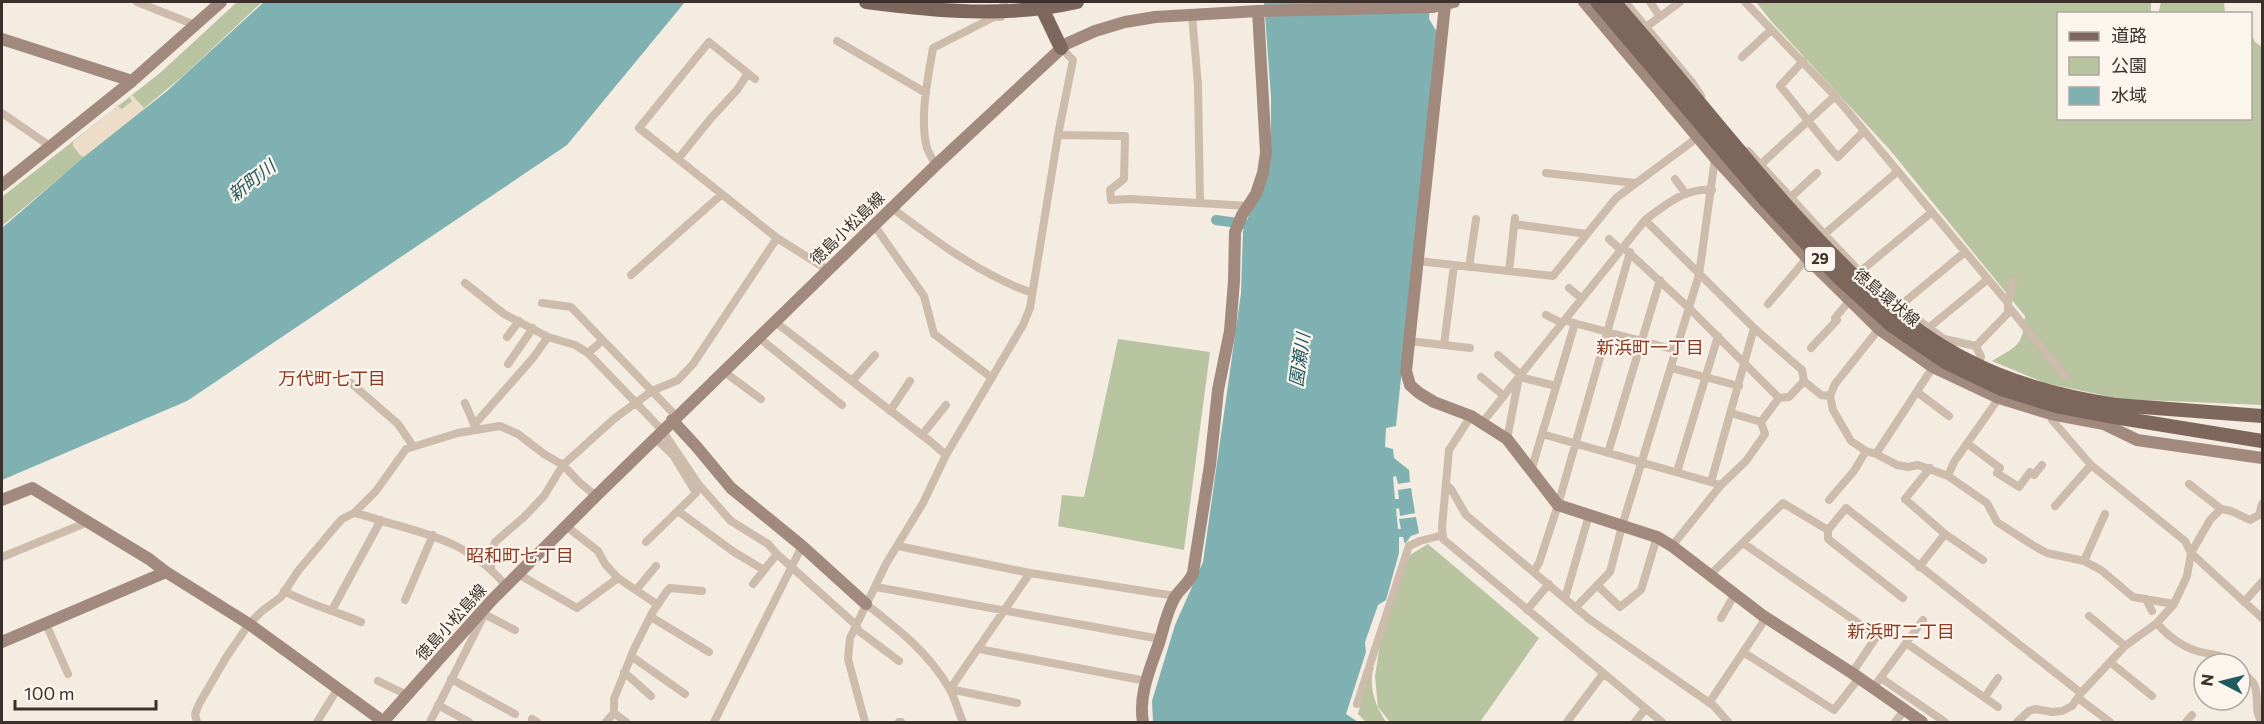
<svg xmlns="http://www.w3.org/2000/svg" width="2264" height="724" font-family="Commissioner,'Noto Sans JP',sans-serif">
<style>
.green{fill:#b8c4a0}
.plaza{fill:#ecdcc8}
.water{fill:#7fb0b2}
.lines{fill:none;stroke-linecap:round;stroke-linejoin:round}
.canal{stroke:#7fb0b2;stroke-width:10}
.street{stroke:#cdbbac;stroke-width:8}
.secondary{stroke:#a18a7d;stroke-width:12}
.primary{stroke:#7d675c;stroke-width:14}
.primary-bridge{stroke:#7d675c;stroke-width:14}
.labels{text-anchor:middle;stroke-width:4.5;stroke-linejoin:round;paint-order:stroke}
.shield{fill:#fbf5ee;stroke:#756b66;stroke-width:1.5}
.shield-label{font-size:15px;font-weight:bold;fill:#3b302b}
.street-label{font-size:16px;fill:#3b302b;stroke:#fbf5ee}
.water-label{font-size:18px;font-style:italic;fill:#1f5a5e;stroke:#fbf5ee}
.neighbourhood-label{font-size:18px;fill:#8c3b22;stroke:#fbf5ee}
</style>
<rect width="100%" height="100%" fill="#f4ebe1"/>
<path class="green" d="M237,2H262L184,75L2,226V197L160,73Z
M1756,2H2050L2054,3L2151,2V13L2058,14V118H2250L2251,34L2255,42L2262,47V405L2121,399L2045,383L1992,361C2017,346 2023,346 2025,316L1890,150L1771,21Z
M2161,2H2224L2225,13H2161L2159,11Z
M1118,339L1210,352L1184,550L1058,526L1062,495L1084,497Z
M1428,544L1539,638L1480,722H1390L1378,707L1375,676L1382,632L1410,555Z
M1374,667C1368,687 1375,705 1386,722H1366L1358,714L1370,669Z"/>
<path class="plaza" d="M132,95L145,109L84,157L80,155L73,146V142L114,109L116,110L115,106L116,105L122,109L132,101L129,97Z"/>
<path class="water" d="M264,2H685L567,145L187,401L2,480V228L84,157L167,91Z
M1264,2H1430L1429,19L1437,32L1396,426L1386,428L1385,447L1393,449L1394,458L1409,470L1410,482L1398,484L1396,476L1393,477L1395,499H1399L1398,490L1411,488L1415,513L1400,516L1399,508L1396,509L1398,529H1401L1399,519L1416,517L1419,533L1411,536L1405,544L1403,537H1399V553L1386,600L1378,605L1365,642L1366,652L1346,714L1358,722H1153L1152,701L1175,625L1203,562L1241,293L1243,231L1249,215L1263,191L1271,161V97Z"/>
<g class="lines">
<path class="canal" d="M1216,220L1245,224"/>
<path class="street" d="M137,2L195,25
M1625,2L1692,82L1701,96
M1650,2L1660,17
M1745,2L1835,96L2008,303V313L1976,346
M1192,14L1198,85L1200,203
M1642,30L1680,2
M837,41L926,93
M1742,57L1771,30
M1803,61L1780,86C1800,109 1817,134 1838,157L1864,131
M755,79L709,42L639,128L777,238L828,270
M2,113L50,146
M1058,135L1125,136L1124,179L1110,190L1111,200L1130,199L1249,206
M1748,151L1824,234L1860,272L1899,306L1944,339L1976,346L1981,357L1976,368
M678,159L712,117L737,90L748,73
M936,165C933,160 929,154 927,148C919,119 928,78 933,48L994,17H1001L1004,2
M1758,167L1835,96
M1546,173L1635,183
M1675,179L1686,194
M1790,198L1817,173
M892,208C936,241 979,274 1032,293
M1645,220L1754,328L1802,370L1804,381L1789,397L1779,398L1761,422L1765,434L1746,461L1721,485L1672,546
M1514,224L1587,234
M874,225L924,296L934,334L992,378
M1821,237L1898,171
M1609,239L1620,249
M1627,251L1689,308L1779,398
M1418,261L1553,276L1616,198L1701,135
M1469,267L1476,219
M1509,271L1515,218
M631,275L722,194
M1856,275L1932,212
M465,283L504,314L548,337L575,345L588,353L662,430L699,485L731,521L768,544L777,554L856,625L859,631L899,661
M1569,288L1581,298
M542,303L571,307L676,416
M2008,303L2013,282
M1768,304L1807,258
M2008,306L2065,376
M1896,309L1965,252
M1546,315L1562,323
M774,321L931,442L946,455
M1570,322L1676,350
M1926,330L1988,279
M507,337L519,321
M758,337L842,405
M1409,341L1470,348
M1444,345L1454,265
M1811,348L1837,320L1835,318L1850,300
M588,353L602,341
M1498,355L1521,375
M508,364L533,328
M1671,368L1739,386
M723,371L761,399
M1481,377L1504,396
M852,381L875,355
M1804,381L1821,395L1830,396
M351,383L398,424L413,446
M1917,392L1949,416
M465,403L476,429
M890,411L910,381
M1731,413L1761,422
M1471,416L1449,450L1442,527L1443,539L1662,722
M1482,423L1645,220C1665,205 1686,187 1712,190
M474,425L533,358L548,337
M1542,434L1721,485
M922,435L946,405
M1507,439L1519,377L1556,386
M1968,444L2000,468L1997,473L2019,487L2030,472L2034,475L2042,465
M1866,451L1851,441L1833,410L1830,396L1835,384L1882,325
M1608,453L1660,280
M1876,454L1897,465L1908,467L1918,465L1948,476L1987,503L1997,522L2034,546L2047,553L2084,561L2101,570L2133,597L2174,604
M1930,468L1905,499L1945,534L1983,560
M1531,471L1575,323
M1677,472L1718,336
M1948,476L1954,462L1999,398
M1711,482L1754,328
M1446,484L1451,489L1466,515L1589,619L1714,706L1728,722
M2189,484L2221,509
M1829,500L1854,471L1866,451L1876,454L1933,367
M2262,504L2259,515L2250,520L2231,511L2221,509L2210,520L2191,553L2262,618
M2055,506L2091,465
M678,511L734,552L764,570
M354,513C366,515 377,520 389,523C437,536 474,547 506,586
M566,526L598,551L605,564L618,578
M1828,530L1846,508L2081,693
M646,542L696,493L673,455L655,438
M1743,543L1877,636L1852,673
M898,546L1030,573L1175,596
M2,557L88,522
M2084,561L2105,514
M1919,567L1945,534
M491,568L492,551L495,542L524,517L544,496L563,465L615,418L652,391L678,380L693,364L777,238
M1534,571L1539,563L1558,505L1630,252
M518,574L577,608L618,578L658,605
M1711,574L1783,503L1828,530V539L1903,598
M753,584L777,554
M1597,585L1620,607L1641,590L1657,537
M876,587L1160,639
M636,590L656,566
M284,591C308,604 335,611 361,622
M1565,598L1589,515
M2146,599L2152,611
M405,600L433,535
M2244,602L2262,582
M866,604C898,629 928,652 949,688C955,698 958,711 963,722
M1576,607L1610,572L1622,526L1699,275L1715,158
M332,610L381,520
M1527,610L1549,584
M484,614L515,630
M2089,616L2125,646
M651,617L709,652
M1721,618L1735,594
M2157,623C2166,635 2183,647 2197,651C2210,655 2224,654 2234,664
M46,624L68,674
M1906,643L1998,707
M979,649L1146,681
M1743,652L1834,710L1859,678
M631,656L685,694
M2110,662L2152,696
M2240,670C2244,674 2251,679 2254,684C2260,696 2253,711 2262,722
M624,672L651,696
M1881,678L1945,722
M451,679L515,714
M378,681L407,695
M1873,688L1923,620
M1985,697L1998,678
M2078,698L2110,722
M1017,703L950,689L1030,573
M1709,703L1766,618
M1357,704L1409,546L1420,541L1443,535
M438,705L469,722
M614,713L626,722
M532,719L537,722
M197,722L195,714L199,704L227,656L249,624L262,611L281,597L298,571L334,528L342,519L354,513L376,491L406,449L458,433L500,426L518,434L544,454L563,465L579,482L596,496
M317,722L338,688
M430,722L484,615
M606,722L614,713V699L634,649L652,613L667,591L670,588L702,591
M714,722L802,546
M865,722L848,659L850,638L886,564L923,503L946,455L1023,325L1030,308L1058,135L1073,60L1061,48
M899,722H901
M1567,722L1603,674
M1635,722L1645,709
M1895,722L1904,711
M2017,722L2029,711L2035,709L2052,712L2062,711L2072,706L2081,693L2125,646L2157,623L2174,604L2187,576L2191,553L2185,541L2091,465L2052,420L2051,414
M2186,722L2192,715"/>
<path class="secondary" d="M1584,2L1715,158L1807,258L1879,329L1933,367L1999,398L2051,414L2104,424L2137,440L2262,458
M1445,5L1406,371L1410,385L1419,393L1434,402L1471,416L1507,439L1558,505L1657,537L1672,546L1762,615L1852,673L1922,722
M2,39L132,81
M2,185L132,81L221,2
M672,420L696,446L731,488L802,546L866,604
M2,500L32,488L149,559L166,572L249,624L384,722
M2,642L166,572
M383,722L491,601L596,496L936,165L1066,44L1095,31L1125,22L1155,17L1258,11L1433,7L1454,2
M1143,722C1138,694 1151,667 1160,640C1164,626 1167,612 1174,599C1179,589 1188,585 1193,573L1210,465L1218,390L1230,331L1234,281L1235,232L1242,215L1256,194L1263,173L1266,153L1258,11"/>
<path class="primary" d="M1039,2L1061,48
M2116,405L2262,416
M2114,417L2262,441"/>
<path class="primary-bridge" d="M866,2C936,11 1007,18 1077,2
M1597,2L1765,200L1837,276L1891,325L1945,362L2001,389L2056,406L2114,417
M1614,2C1676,72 1733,146 1796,216C1847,271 1901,327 1969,361C2015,385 2065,397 2116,405"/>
</g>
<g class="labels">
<rect class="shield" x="1805" y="247" width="30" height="24" rx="4.5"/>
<g class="shield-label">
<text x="1820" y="264">29</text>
</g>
<g class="street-label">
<text transform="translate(847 228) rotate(-44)" y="6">徳島小松島線</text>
<text transform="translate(1887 297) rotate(40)" y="6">徳島環状線</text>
<text transform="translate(451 622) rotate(-48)" y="6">徳島小松島線</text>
</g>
<g class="water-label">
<text transform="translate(252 181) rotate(-38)" y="6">新町川</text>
<text transform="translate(1300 360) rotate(-82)" y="6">園瀬川</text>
</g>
<g class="neighbourhood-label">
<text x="1650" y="354">新浜町一丁目</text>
<text x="332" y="385">万代町七丁目</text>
<text x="520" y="562">昭和町七丁目</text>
<text x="1901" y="638">新浜町二丁目</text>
</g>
</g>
<rect width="2264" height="724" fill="none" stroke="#3b302b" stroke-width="6"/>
<rect x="2057" y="12" width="195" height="108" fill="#fbf5ee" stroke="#aea6a0" stroke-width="1.5"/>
<rect x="2069" y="32" width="30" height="9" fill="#7d675c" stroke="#aea6a0" stroke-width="1.5"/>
<text x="2111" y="42" font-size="18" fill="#3b302b">道路</text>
<rect x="2069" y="57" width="30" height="18" fill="#b8c4a0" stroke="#aea6a0" stroke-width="1.5"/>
<text x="2111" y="72" font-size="18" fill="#3b302b">公園</text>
<rect x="2069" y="87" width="30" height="18" fill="#7fb0b2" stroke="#aea6a0" stroke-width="1.5"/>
<text x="2111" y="102" font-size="18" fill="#3b302b">水域</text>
<g transform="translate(2222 682) rotate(277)"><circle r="28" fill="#fbf5ee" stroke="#aea6a0" stroke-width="1.5"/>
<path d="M0-4.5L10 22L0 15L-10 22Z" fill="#1f5a5e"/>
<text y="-9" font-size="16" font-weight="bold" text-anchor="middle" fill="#3b302b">N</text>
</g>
<path d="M15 700v9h141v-9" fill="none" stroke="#3b302b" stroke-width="3"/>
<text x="24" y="700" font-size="18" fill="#3b302b" stroke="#fbf5ee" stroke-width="4.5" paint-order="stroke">100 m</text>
</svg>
